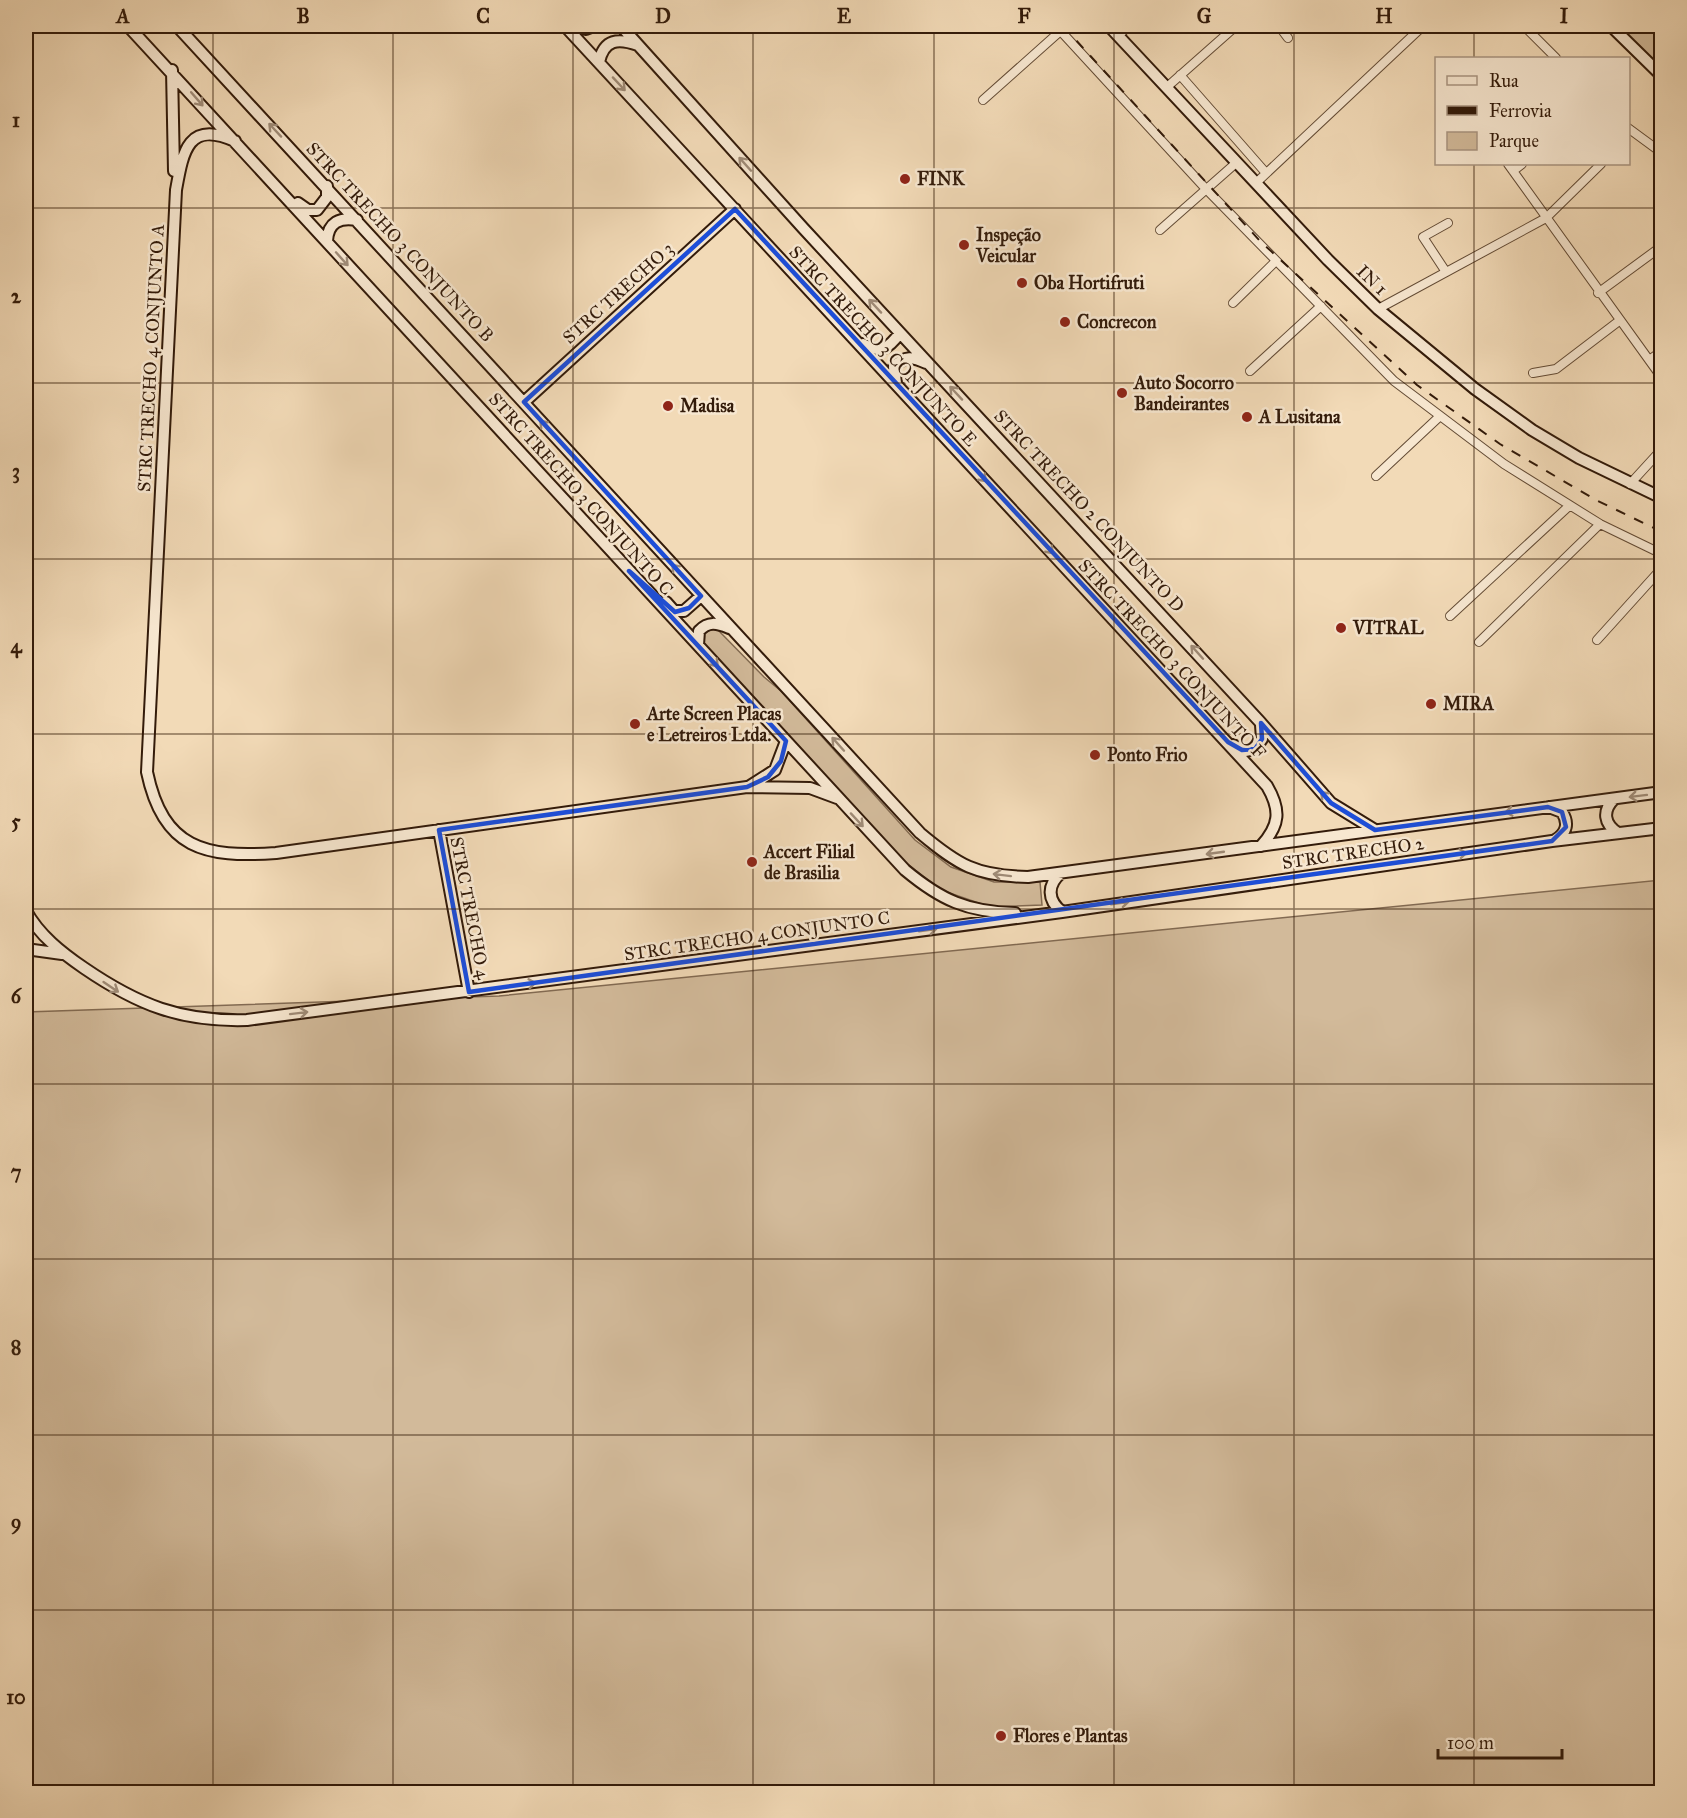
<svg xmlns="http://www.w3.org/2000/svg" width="1687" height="1818" font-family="'IM FELL Great Primer',serif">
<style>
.green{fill:#d2ba9a;stroke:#826a52;stroke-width:1.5}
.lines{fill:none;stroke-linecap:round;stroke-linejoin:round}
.street-casing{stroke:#634b35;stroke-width:10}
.secondary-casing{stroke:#331b0a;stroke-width:14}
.street{stroke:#f7e7d0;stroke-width:8}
.secondary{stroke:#f7e7d0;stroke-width:10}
.rail{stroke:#331b0a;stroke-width:2;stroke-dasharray:10 10;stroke-linecap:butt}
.oneway{stroke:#9f8b77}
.marked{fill:none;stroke:#1d4ed8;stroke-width:4.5;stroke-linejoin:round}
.grid{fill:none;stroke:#331b0a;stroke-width:1.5;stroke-opacity:0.55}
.poi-dot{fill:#8f2418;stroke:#f7e7d0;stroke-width:2}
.labels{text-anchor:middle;stroke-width:5;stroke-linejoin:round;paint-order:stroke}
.poi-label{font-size:18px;font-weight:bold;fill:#331b0a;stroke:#f7e7d0;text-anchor:start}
.street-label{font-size:18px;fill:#331b0a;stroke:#f7e7d0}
.neatline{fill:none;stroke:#331b0a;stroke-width:2}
.grid-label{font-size:20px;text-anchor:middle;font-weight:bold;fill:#331b0a}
</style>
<rect width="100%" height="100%" fill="#f2dab7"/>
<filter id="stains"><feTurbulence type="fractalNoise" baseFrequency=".00333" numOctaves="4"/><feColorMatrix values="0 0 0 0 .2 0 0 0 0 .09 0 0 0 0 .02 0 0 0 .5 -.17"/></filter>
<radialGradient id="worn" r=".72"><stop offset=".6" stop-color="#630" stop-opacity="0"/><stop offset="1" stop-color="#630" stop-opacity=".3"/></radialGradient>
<path class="green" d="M1611,26H1661V76Z
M710,629H717L764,677L781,691L915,840L951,867L994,882H1040L1042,905L990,907L941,890L900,858L703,643V636Z
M1661,880V1792H26V1012L499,996Z"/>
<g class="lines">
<defs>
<path id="street" d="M1056,26L1206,189L1394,381L1504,464L1600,524L1662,554
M1279,26L1288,38
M1524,26L1556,58
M1118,35L1130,26
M1180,75L1266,173
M1167,87L1236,26
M983,100L1066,26
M1628,128L1662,153
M1508,164L1662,378
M1513,171L1522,164
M1257,182L1423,26
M1160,230L1236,163
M1446,272L1423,237L1448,223
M1598,293L1662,246
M1233,303L1275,262
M1378,309L1546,218L1601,164
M1649,360L1662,351
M1250,371L1321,306
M1533,373L1556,369L1619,321
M1376,476L1439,417
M1630,484L1662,449
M1450,616L1569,506
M1597,640L1662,568
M1479,642L1600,524"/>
<path id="secondary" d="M128,26L905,870C941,900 967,912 1015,913
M177,26L920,833C958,865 976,876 1028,877L1662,792
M565,26L1267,786C1281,810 1280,825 1261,846
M573,26L586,29L594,26
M621,26L803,228L1261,723L1331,803L1375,830
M1109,26L1328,260L1378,309L1475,389L1532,430L1579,458L1662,498
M1611,26L1662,76
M599,62C604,39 618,38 638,45
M172,70L174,171
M235,141C188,120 183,151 176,190L147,772C163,849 205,858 276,853L747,787L810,788L837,798
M298,203L308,210H317L327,197V186
M327,241C328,222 340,217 357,220
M863,344C881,354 888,349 900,333
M896,383L894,367C905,355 913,357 926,363
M524,402L735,209
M666,602L674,611H684L701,596
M698,645L699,631C708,621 717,623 729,628
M1233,745L1245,751L1255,749L1262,739L1261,725
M750,786L775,770L786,741
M1614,799C1602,811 1604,824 1618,833
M1549,807L1562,812C1569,823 1567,833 1555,840
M439,830L469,992
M1061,873C1047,885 1047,900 1062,912
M26,911C39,935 62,953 84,968C138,1005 181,1022 247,1020L1062,912L1552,841L1662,828
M26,949L62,954"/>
</defs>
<use href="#street" class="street-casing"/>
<use href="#secondary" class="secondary-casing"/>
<use href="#street" class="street"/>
<use href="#secondary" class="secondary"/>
<path class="rail" d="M1063,26L1260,241L1417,385L1500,444L1596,500L1662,532"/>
</g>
<defs><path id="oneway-shaft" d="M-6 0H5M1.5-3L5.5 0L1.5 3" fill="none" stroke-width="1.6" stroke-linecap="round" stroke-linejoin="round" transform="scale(1.5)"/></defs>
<g class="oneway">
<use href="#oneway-shaft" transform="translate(619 84) rotate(47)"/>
<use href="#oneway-shaft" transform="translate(197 99) rotate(49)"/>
<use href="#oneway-shaft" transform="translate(275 130) rotate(-133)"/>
<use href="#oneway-shaft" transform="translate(745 164) rotate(-132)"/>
<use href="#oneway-shaft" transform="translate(342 259) rotate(48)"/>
<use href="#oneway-shaft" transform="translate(875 306) rotate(-133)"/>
<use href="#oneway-shaft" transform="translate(956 393) rotate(-133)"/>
<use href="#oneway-shaft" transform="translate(546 427) rotate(-133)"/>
<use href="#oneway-shaft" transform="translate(980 475) rotate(47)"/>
<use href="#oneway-shaft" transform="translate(1047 547) rotate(47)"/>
<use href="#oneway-shaft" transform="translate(678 571) rotate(-132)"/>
<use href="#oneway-shaft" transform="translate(1197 652) rotate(-132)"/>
<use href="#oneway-shaft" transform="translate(712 660) rotate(47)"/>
<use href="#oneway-shaft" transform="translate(838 744) rotate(-132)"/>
<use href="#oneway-shaft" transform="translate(1638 796) rotate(173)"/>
<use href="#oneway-shaft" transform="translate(1327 798) rotate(-135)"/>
<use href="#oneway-shaft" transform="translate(1514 811) rotate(172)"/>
<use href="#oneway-shaft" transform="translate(857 820) rotate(47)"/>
<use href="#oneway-shaft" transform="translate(1215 853) rotate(172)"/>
<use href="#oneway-shaft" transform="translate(1458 854) rotate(-8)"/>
<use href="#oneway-shaft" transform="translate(1002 875) rotate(-173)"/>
<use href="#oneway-shaft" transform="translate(1120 903) rotate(-8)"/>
<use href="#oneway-shaft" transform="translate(928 930) rotate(-8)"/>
<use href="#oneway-shaft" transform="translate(527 984) rotate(-8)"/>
<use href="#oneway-shaft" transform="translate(111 987) rotate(34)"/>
<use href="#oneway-shaft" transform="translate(299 1013) rotate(-7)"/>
</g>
<path class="marked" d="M735,209L1228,742L1242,750L1255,749L1262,739L1261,723L1331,803L1375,830L1548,807L1562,812L1566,827L1552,841L469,992L439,830L747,787L768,777L781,761L786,741L629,571L675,612L689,608L701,596L524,402Z"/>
<path class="grid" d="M213,26V1792M393,26V1792M573,26V1792M753,26V1792M934,26V1792M1114,26V1792M1294,26V1792M1474,26V58M1474,164V1792M26,208H1662M26,383H1662M26,559H1662M26,734H1662M26,909H1662M26,1084H1662M26,1259H1662M26,1435H1662M26,1610H1662"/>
<g class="poi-dot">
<circle cx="905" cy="179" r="6"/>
<circle cx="964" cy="245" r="6"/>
<circle cx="1022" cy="283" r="6"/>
<circle cx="1065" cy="322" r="6"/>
<circle cx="1122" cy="393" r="6"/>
<circle cx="668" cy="406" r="6"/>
<circle cx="1247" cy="417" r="6"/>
<circle cx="1341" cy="628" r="6"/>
<circle cx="1431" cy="704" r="6"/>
<circle cx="635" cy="724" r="6"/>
<circle cx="1095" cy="755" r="6"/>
<circle cx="752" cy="862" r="6"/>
<circle cx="1001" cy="1736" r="6"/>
</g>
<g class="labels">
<g class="poi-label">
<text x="917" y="185">FINK</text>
<text x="976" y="241">Inspeção<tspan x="976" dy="21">Veicular</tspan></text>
<text x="1034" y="289">Oba Hortifruti</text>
<text x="1077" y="328">Concrecon</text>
<text x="1134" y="389">Auto Socorro<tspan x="1134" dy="21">Bandeirantes</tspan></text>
<text x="680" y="412">Madisa</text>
<text x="1259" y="423">A Lusitana</text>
<text x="1353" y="634">VITRAL</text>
<text x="1443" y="710">MIRA</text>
<text x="647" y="720">Arte Screen Placas<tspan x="647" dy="21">e Letreiros Ltda.</tspan></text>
<text x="1107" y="761">Ponto Frio</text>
<text x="764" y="858">Accert Filial<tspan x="764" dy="21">de Brasilia</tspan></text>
<text x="1013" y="1742">Flores e Plantas</text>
</g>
<g class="street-label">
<text transform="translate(400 242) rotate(47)" y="6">STRC TRECHO 3 CONJUNTO B</text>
<text transform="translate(1372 280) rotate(44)" y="6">IN 1</text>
<text transform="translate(618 293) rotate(-42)" y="6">STRC TRECHO 3</text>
<text transform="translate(883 346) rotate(47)" y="6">STRC TRECHO 3 CONJUNTO E</text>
<text transform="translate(151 358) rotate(-87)" y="6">STRC TRECHO 4 CONJUNTO A</text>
<text transform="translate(581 494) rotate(48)" y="6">STRC TRECHO 3 CONJUNTO C</text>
<text transform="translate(1089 511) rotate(47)" y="6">STRC TRECHO 2 CONJUNTO D</text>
<text transform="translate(1172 659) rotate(47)" y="6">STRC TRECHO 3 CONJUNTO F</text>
<text transform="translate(1353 853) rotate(-8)" y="6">STRC TRECHO 2</text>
<text transform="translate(470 908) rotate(79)" y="6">STRC TRECHO 4</text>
<text transform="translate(757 936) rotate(-8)" y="6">STRC TRECHO 4 CONJUNTO C</text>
</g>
</g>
<rect width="1687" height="1818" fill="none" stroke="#f2dab7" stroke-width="66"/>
<rect x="1435" y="57" width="195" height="108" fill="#f7e7d0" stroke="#a99581" stroke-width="1.5"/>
<rect x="1447" y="76" width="30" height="9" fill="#f7e7d0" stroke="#a99581" stroke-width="1.5"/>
<text x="1489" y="87" font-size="18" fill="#331b0a">Rua</text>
<rect x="1447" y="106" width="30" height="9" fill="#331b0a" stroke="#a99581" stroke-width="1.5"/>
<text x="1489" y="117" font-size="18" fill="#331b0a">Ferrovia</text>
<rect x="1447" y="132" width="30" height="18" fill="#d2ba9a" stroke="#a99581" stroke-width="1.5"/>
<text x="1489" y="147" font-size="18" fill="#331b0a">Parque</text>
<path d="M1438 1749v9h124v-9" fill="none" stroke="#331b0a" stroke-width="3"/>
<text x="1447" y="1749" font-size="18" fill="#331b0a" stroke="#f7e7d0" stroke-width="4.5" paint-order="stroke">100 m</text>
<rect x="33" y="33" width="1621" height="1752" class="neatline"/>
<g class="grid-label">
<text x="123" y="23">A</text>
<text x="303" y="23">B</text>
<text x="483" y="23">C</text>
<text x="663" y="23">D</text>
<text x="844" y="23">E</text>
<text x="1024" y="23">F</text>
<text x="1204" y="23">G</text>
<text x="1384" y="23">H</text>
<text x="1564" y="23">I</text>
<text x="16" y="127">1</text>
<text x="16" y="303">2</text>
<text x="16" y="478">3</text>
<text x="16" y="653">4</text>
<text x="16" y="828">5</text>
<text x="16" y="1003">6</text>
<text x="16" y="1179">7</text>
<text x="16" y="1354">8</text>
<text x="16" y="1529">9</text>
<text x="16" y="1704">10</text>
</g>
<rect width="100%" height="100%" filter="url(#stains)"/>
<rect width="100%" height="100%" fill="url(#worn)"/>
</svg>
